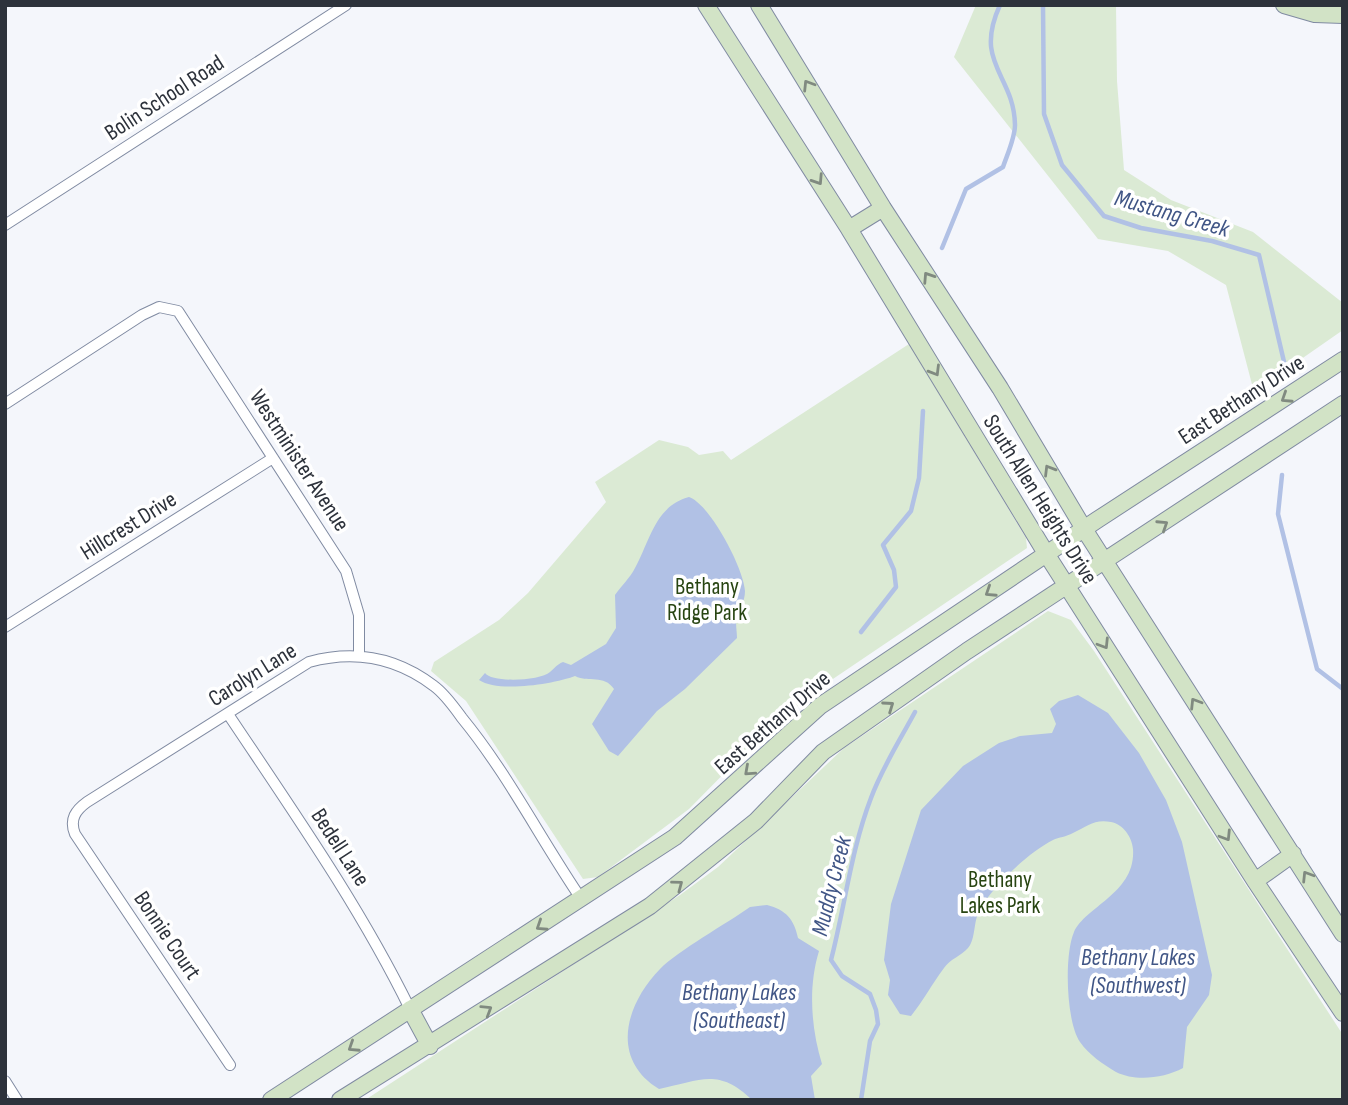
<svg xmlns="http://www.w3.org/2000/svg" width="1348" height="1105" font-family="'Sofia Sans Condensed',sans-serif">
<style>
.green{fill:#dbead4}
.water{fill:#b1c1e5}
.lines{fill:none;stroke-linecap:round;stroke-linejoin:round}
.stream{stroke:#b1c1e5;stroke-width:4.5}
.street-casing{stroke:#808ba2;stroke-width:12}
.secondary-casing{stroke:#808ba2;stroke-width:18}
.street{stroke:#fff;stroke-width:10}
.secondary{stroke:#d2e3c6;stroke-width:16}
.oneway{stroke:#808a80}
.labels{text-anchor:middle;stroke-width:7;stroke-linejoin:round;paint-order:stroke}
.street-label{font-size:23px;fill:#2d323b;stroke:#fff}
.park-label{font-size:23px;fill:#284512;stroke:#fff}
.water-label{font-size:24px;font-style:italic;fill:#415686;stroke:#fff}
</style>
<rect width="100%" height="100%" fill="#f4f6fb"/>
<path class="green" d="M976,5H1116L1117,81L1124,170L1171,200L1253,232L1343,303V330L1254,392L1226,285L1168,251L1098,239L954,57Z
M909,344L1026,538L1027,548L824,685L765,732L689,809L598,877L583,879L466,701L431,671L434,662L499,620L528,593L606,502L595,482L659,440L688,447L699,455L723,451L731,460Z
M1048,611L1071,620L1094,651L1343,1035V1100H365L680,895L718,867L844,748Z"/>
<path class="water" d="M689,497C710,504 744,569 745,591C745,603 739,606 737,616C735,623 737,631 737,638L685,689L657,711L618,756L609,751L592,724L614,689C604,674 589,683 575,676C554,684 498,693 479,680L485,673C492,683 540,681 550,672C556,667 556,665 563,662L571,665L606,644L616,628L615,595C621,586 630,578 635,568C650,541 655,506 689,497Z
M1078,695L1108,713L1139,753L1166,800L1182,842L1212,975L1209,995L1187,1027L1183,1068C1164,1078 1136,1082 1116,1072C1103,1064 1089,1055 1080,1042C1066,1022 1064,955 1074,932C1086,906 1136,893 1133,849C1132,837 1123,824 1111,822C1094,819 1088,826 1073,833C1066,837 1059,837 1053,840C1029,852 993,886 980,909C973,921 976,939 968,948C961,956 950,959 944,968C932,984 923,1001 911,1016L900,1014L888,995L890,980L884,960L891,904L921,810L963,766L999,743L1020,736L1052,733L1056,724L1050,709L1059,701Z
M767,905C786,910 794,919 798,938L819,951C808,987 811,1028 822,1064L811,1076L815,1100H752C718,1067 700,1081 659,1089C610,1059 625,1005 660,969C679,950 726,924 750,907Z"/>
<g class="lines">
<path class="stream" d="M1043,5L1044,114L1062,165L1104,216L1141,228L1212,241L1259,255L1285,366
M942,248L966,189L1003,167C1007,155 1015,138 1015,125C1014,74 973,64 1000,5
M1282,475L1278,514L1317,669L1343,689
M861,632L896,587L894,570L883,545L911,511L919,478L923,411
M861,1100L870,1041L878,1024L876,1010L870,994L842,976L831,960C845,906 851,850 871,798C882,768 900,740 915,712"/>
<defs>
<path id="street" d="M5,225L346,5
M5,404L142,315L159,307L178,311L346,571L359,615V654
M5,627L273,458
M228,714C292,810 359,905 410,1009
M230,1065L75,834C69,819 76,810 87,802L309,662C353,650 396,657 434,686C445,694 454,707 462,718C508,774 541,840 582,900
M5,1081L17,1100"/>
<path id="secondary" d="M706,5L849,229L1047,555L1255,881L1343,1013
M759,5L883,208L1000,388L1084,529L1343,934
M1284,5L1315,14L1343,15
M849,229L883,208
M1255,881L1293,854
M410,1009L430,1046
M271,1100L675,837L820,706L1097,520L1343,360
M340,1100L650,906L756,821L823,752L967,651L1343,404"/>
</defs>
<use href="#street" class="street-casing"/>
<use href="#secondary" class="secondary-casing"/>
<use href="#street" class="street"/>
<use href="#secondary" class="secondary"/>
</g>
<defs><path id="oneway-chevron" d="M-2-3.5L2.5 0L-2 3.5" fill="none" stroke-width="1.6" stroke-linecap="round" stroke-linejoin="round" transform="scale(1.75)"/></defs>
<g class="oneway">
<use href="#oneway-chevron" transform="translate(808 85) rotate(-122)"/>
<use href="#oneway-chevron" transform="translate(818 180) rotate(57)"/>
<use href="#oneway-chevron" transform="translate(928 277) rotate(-123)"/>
<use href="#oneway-chevron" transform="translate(935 371) rotate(59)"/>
<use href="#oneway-chevron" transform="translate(1286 398) rotate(147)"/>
<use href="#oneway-chevron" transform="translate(1049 470) rotate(-121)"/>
<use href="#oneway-chevron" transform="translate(1163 525) rotate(-33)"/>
<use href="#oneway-chevron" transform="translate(990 592) rotate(147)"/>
<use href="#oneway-chevron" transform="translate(1104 644) rotate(58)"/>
<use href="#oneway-chevron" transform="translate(1195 703) rotate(-122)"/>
<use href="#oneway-chevron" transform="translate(889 706) rotate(-35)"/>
<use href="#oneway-chevron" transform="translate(749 771) rotate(138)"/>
<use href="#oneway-chevron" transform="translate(1226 836) rotate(58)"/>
<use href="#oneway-chevron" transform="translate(1307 876) rotate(-122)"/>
<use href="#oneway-chevron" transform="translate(678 885) rotate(-37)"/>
<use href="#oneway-chevron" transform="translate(541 926) rotate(147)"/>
<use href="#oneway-chevron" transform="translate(487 1010) rotate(-32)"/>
<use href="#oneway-chevron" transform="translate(353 1047) rotate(147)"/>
</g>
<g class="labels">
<g class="street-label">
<text transform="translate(164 97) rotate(-33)" y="8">Bolin School Road</text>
<text transform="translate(1241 399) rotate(-33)" y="8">East Bethany Drive</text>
<text transform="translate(300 460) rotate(57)" y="8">Westminister Avenue</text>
<text transform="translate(1041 499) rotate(58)" y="8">South Allen Heights Drive</text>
<text transform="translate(128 525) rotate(-32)" y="8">Hillcrest Drive</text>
<text transform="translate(252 674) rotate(-32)" y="8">Carolyn Lane</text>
<text transform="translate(772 722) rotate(-41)" y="8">East Bethany Drive</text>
<text transform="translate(341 847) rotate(57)" y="8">Bedell Lane</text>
<text transform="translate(168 935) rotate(56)" y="8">Bonnie Court</text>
</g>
<g class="park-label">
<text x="707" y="594">Bethany<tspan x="707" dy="26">Ridge Park</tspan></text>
<text x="1000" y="887">Bethany<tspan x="1000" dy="26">Lakes Park</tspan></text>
</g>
<g class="water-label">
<text transform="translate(1172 213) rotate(16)" y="8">Mustang Creek</text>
<text transform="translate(831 886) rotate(-76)" y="8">Muddy Creek</text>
<text x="1138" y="965">Bethany Lakes<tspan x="1138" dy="28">(Southwest)</tspan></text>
<text x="739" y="1000">Bethany Lakes<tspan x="739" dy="28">(Southeast)</tspan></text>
</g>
</g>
<rect width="1348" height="1105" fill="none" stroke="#2d323b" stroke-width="14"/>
</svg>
